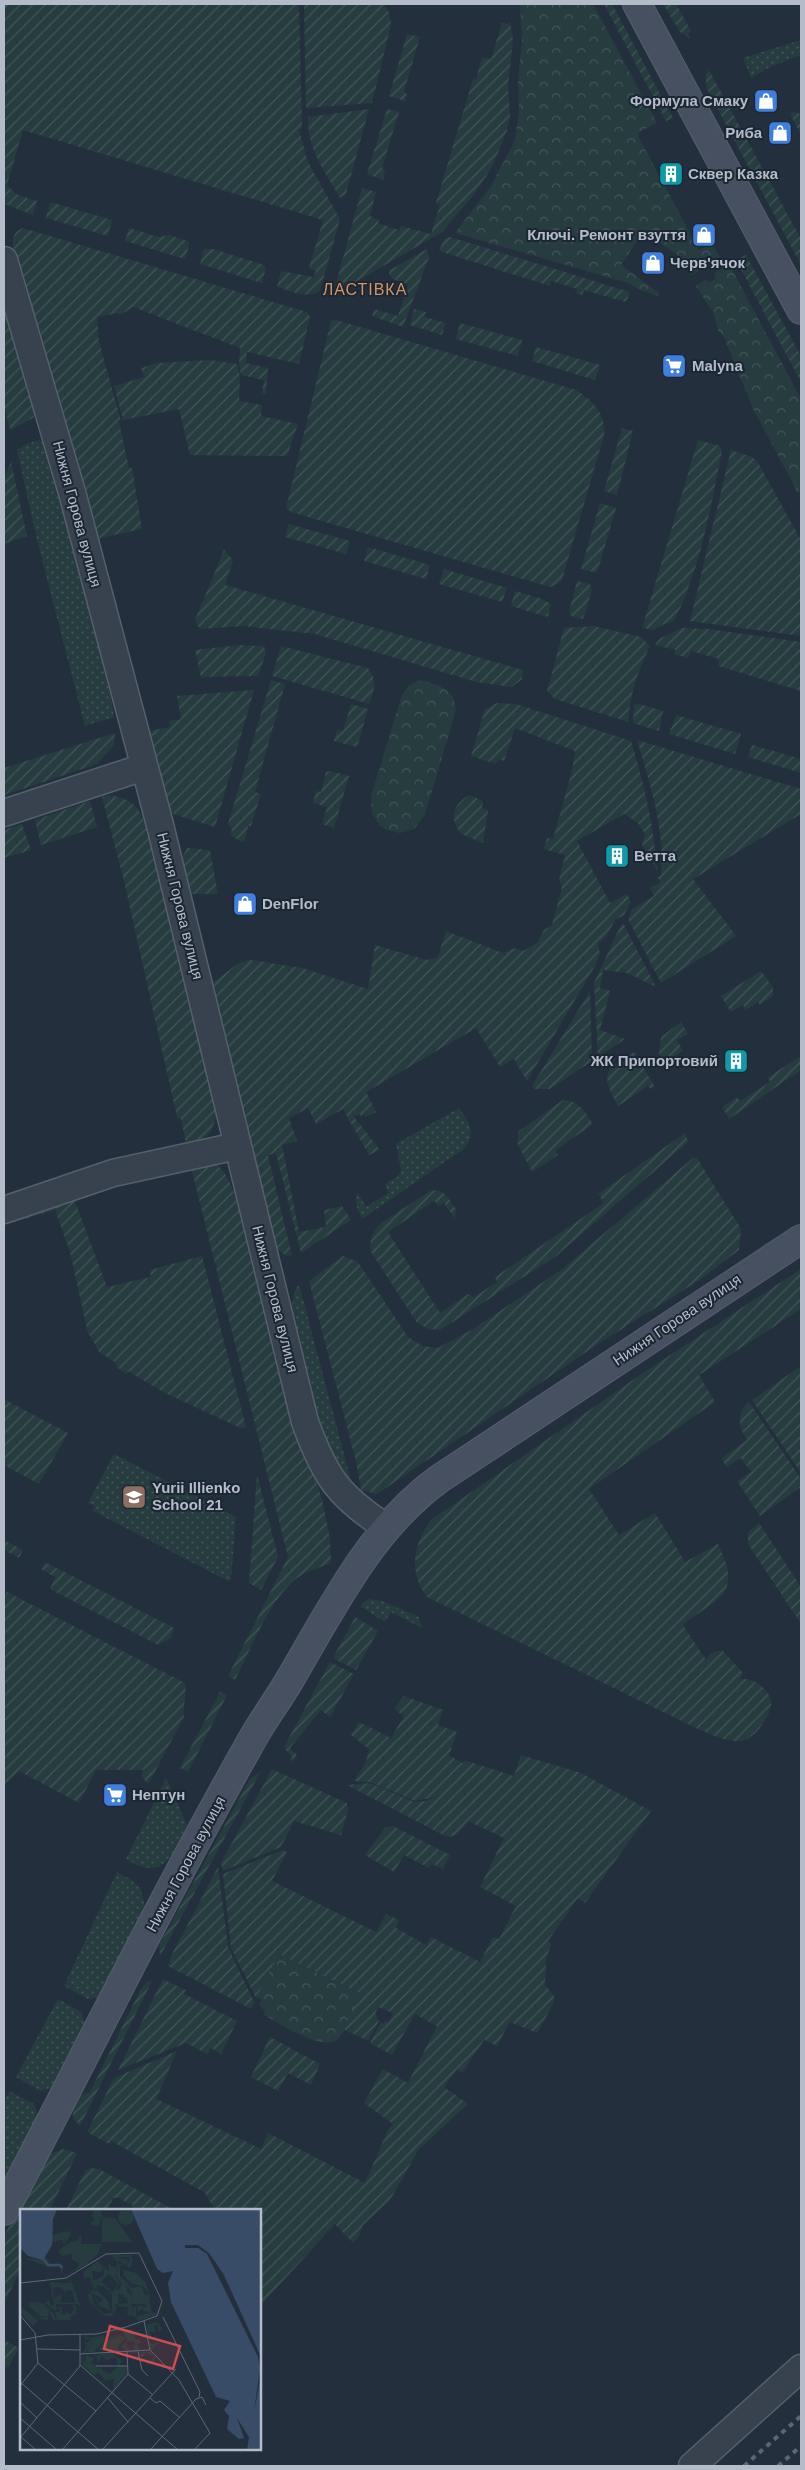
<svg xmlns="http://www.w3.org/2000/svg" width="805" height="2470" font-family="Arial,sans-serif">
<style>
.grass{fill:url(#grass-dots)}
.forest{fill:url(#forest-crowns)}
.garden{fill:url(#garden-furrows)}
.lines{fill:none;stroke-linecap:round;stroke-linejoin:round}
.street-casing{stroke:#565f6c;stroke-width:29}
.secondary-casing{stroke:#565f6c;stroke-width:30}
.street{stroke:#38414e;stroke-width:26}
.secondary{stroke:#465061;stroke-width:28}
.rail{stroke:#5a6575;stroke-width:4;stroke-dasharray:5 5;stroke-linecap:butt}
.labels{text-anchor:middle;stroke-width:4;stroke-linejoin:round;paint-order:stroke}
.poi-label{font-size:15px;font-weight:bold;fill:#b4bcc9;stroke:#1d2633;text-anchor:start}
.street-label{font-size:15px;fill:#b4bcc9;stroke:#1d2633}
.neighbourhood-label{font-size:16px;letter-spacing:1px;fill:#d59563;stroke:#1d2633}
.inset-river{fill:none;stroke:#394c67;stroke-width:2.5}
.inset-road{fill:none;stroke:#5e6776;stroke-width:1}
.view{fill:#ce4d50;fill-opacity:0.15;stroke:#ce4d50;stroke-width:2.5}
.inset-edge{fill:none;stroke:#b4bcc9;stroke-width:2.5}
</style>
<defs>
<pattern id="grass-dots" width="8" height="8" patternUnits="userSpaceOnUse" patternTransform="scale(1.25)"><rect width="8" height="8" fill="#263c3f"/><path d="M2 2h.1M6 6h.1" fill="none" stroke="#435659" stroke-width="1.8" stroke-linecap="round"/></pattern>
<pattern id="forest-crowns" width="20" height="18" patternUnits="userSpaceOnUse" patternTransform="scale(1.25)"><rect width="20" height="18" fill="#263c3f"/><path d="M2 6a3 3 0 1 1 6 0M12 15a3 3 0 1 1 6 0" fill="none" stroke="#435659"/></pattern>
<pattern id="garden-furrows" width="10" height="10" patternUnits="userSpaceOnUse" patternTransform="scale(1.25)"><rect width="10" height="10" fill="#263c3f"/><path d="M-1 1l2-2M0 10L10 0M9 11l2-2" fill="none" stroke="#435659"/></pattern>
</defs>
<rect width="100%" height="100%" fill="#242f3e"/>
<path class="grass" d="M801,40V55L770,67L751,78L743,58Z
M39,440L44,443L62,493L109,685L114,717L85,726L37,540L17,450L26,444Z
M459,1108C469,1123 477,1131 465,1148L362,1219L356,1205L357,1192L366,1207L389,1193L385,1184L397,1177L401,1171L396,1144Z
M74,1199L55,1210L4,1225V1218Z
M299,1284L351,1481L328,1449L315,1413L291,1312L294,1293Z
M114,1454L236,1517L231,1580L228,1581L93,1511L95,1506L88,1503Z
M368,1599L382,1601L419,1617L422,1628L391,1612L385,1622L360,1606Z
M166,1778L187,1825C172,1855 164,1883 126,1859Z
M117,1872L130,1879L141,1889L145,1907L100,1997L88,1999L64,1986Z
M58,1999L81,2012L85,2023L52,2088L40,2091L16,2077Z
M9,2091L34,2104L38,2115L4,2178V2102Z"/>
<path class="forest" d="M520,4H593L657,123L639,132L638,136L699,250L712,244L720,257L692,275L685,261L644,231L621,265L659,293L658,296L640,290L628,283L455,233L491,186L515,140L519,111L518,79L522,41Z
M729,264L801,399V491L798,493L753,409L724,337L718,330L714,314L696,286L706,279L709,283L716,278L714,273Z
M419,680C439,684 458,690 455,713L425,815L414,829L400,833L387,830L380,826L372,814L371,796L402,695L409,685Z
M279,1954L361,1994C354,2008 348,2028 338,2039C324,2053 279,2023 264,2015L265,2011L259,2005L262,2000L256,1997Z"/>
<path class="garden" d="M4,4H299L302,128L299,130L308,162L340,219L320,291C306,299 291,291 277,287L281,271L313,277L316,271L309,268L323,220L23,130L7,185L16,194L37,201L33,215L4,204Z
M304,4H383L389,12L391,25L372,103L306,108Z
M604,4H612L673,118L666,121Z
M663,4H676L691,31L688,34L689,38L680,32Z
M510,22L513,40L508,85L510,116L507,131L492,167L473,196L442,232L333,295L362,188L376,192L370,216L379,220L378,223L399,230L401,226L431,234L440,204L436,203L473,79L476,80L482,57L491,59L502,23L507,24Z
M407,34L420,37L404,91L407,94L405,101L389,96Z
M709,70L801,239V265L706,87V74Z
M369,109L346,194L340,198C325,172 307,149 308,117Z
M387,109L399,112L382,168L385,171L383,180L367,174Z
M793,112L801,114V135L790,114Z
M50,202L112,220L108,236L46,218Z
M23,228L300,310L307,312L310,317L299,364L247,352L246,363L268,368L266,394L262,393L264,380L241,375L239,363L240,348L133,307L120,315L118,313L97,317L99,342L121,421L119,422L129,468H132L142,529L96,539L14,251C12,240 12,232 23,228Z
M129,228L159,237L169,235L190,242L185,259L125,241Z
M450,237L630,292L626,302L584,290L582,295L576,293L577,289L551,281L550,286L439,251L444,239Z
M204,249H213L264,265L266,267L262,283L200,264Z
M427,249L429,257L403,327L372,316L374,309L398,316L408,284L393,279L389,274L390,270Z
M746,255L801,356V382L736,260Z
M4,305L37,412L33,418L10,430L4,404Z
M414,309L426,312L425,317L446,323L442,335L410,325Z
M336,320L576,390C592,400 607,415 604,435L562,580L558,584L550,587L291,512L286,508L331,321Z
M460,323L522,340L518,356L456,339Z
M536,347L600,365L595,380L532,361Z
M210,360L237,364L240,376L239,401L262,405L261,416L298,424L287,456L190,455L179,409L123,420L114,386L144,377L141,368L157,363Z
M622,428L633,431L617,495L604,491Z
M698,440L720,446L722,451C710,509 701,568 674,621L664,624L654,630L642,628Z
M731,450L752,457L757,461L801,540V636L690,621Z
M11,462L27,536L4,544V478Z
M600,503L616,508L597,573L581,569Z
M289,524L350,541L346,554L285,537Z
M368,547L430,565L426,579L364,561Z
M224,550L233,560L225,585L523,670L522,679L512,687L476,682L315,634L244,626L200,629L195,620Z
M444,569L507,588L502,602L439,584Z
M577,581L590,584L592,590L583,619L571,616L569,612Z
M515,591L542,599L551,604L548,617L511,606Z
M593,626L641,637L650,646C638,671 630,694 628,722L555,699L547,691L564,628Z
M682,628L708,629L801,642V691L718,666L719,659L691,651L688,658L674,654L676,650L655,645L659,639Z
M239,645L264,646L266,653L258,676L201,677L195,650Z
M281,646L368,668C378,681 374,690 369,704L272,676Z
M271,680L285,684L255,792L261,794L251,826H248L245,840L242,842L233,837L231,833L232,829L228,824Z
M254,690L215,827L173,814L168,808L149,731L170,727L169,721L181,719L177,696Z
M497,703L516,704L631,741C644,784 654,826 657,870L642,844L645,834L638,823L624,814L577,841L610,903L627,894L631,902L624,915L615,920L607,935L598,944L600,955L595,966L527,1081L514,1059L500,1067L476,1028L366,1092L376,1112L366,1117L364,1115L361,1117L360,1114L354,1117L380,1150L369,1155L343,1109L316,1124L308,1108L289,1118L297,1141L282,1145L299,1232L326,1227L324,1210L342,1206L351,1220L301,1253L276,1153L268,1155L292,1256L285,1255L275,1248L212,983L239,963L250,960L302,968L368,989L375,945L427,960L438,957L446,931L503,953L515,948L523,951L537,943L544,930L552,925L562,887L559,880L565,855L544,849L547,838L553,839L572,771L575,751L515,728L504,761L498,759L496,764L471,756L485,709Z
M351,704L368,709L357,747L334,741L337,729L343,731Z
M640,704L663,711L659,731L633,723L634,705Z
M676,715L741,734L735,754L669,734Z
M115,733L114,745L97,764L4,795V768Z
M637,740L801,789V814L693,879L736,936L661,983L628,919L632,909L654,896L650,888L661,882L657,877L661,875C665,828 650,784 637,740Z
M752,745L801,759V773L748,757Z
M330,771L349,776L334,828L322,824L327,807L313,803L316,791L321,792L326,772Z
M109,795C137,799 141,812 150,836L218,1106C213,1130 213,1138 186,1144L181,1119L177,1117L124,881L102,797Z
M470,795L483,801L482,808L488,810L483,843L461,834C449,819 452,804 470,795Z
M90,801L97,827L41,845L35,820Z
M22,824L31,850L4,858V830Z
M187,848L210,850L218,894H191L182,858Z
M623,923L656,987L627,973L603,970L600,988L610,991L600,1030L625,1039L598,1057L594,983L618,931Z
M761,971L773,987V996L760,1005L758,1002L746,1010L743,1005L731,1012L721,996Z
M590,991L592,1061L550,1089H535L532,1086Z
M681,1022L688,1034L677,1040L683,1051L673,1057L675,1061L662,1068L659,1051L661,1037Z
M634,1052L655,1087L651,1089L648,1086L618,1106C600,1074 604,1070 634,1052Z
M801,1056V1070L729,1119L722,1107L737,1097L740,1101L770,1082L768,1077Z
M563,1100C580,1101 584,1111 593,1124L556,1150L558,1155L532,1172L517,1143L519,1131Z
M685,1133L688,1142L555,1257L440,1330L428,1329L417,1323L371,1252C369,1240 372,1232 381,1223L430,1191C444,1187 449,1199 456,1209L455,1219L444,1203L439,1206L434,1201L388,1232L440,1313L468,1294L474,1297L497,1282L495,1277L604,1203L598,1194Z
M693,1158H697L741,1229L739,1250L698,1281L598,1344L377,1494L361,1490L356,1462L309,1281L343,1256L358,1262L408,1337L423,1346L438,1348L473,1329L561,1270Z
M211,1160C225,1169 231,1183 236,1199L293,1428L313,1472L322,1499L330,1539L331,1563C318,1568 304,1572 293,1581C266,1607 252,1647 235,1680L228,1676L288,1557L190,1163Z
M74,1199L107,1287L151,1277L150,1270L202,1256L246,1427L240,1428L163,1392L128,1371L126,1374L117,1367L115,1362L100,1353L88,1333L70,1252L55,1210Z
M801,1269V1309L699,1375L715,1402L589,1489L619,1535L655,1513L685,1562L718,1544C743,1596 719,1596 683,1625L706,1660L711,1653L722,1650L743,1673L740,1679C754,1677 773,1691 771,1706C769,1718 754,1739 742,1741C728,1743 713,1735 700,1730L427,1597C408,1573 413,1544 431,1520L643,1373Z
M801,1366V1473L752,1400Z
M4,1399L68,1433L39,1484L4,1465Z
M749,1402L801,1479V1487L760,1516L737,1481L751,1472L741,1458L726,1467L722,1458L747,1440C738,1426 736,1414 749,1402Z
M257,1474L278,1557L261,1590L249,1583Z
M759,1523L801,1587V1624L748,1544V1532Z
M4,1540L23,1550L19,1558L4,1550Z
M45,1562L174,1628L171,1638L158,1645L50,1589L55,1577L41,1569Z
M7,1592L185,1683C187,1695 183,1704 184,1717L149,1783L146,1782L141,1775L144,1770H96L79,1803L19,1771L4,1785V1598Z
M355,1617L378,1631L356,1670L333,1658Z
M330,1662L354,1674L330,1717L321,1710L290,1748L297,1755L292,1763L291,1755L284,1748L286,1743Z
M220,1692L227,1695L188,1772L180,1768Z
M404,1696L443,1710L438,1725L457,1732L449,1755L462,1763L467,1761L514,1776L521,1755L581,1773L651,1811L585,1903L578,1898L548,1941L551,1944L546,1960L545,1985L554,1996V2003L537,2033L510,2022L497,2046L484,2040L462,2073L457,2070L444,2087L468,2104L419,2149L390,2200L363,2225L360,2235L353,2243L335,2224L260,2306V2210H213L215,2209L204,2192L111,2141L109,2144L87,2132L114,2078L177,2051L156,2099L261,2149L268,2133L365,2183L388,2130L393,2124L364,2103L383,2069L408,2083L437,2026L415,2014L392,2055L370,2043L381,2022L384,2024L385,2021L389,2022L393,2013L378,2007L375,2014L379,2021L368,2041L343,2029L361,1994L279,1954L256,1998L231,1948L223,1874L283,1850L287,1852L272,1881L376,1932L386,1914L399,1920L396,1928L426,1945L431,1937L480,1962L493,1937L499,1939L516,1906L480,1887L504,1838L468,1821C462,1830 456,1839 445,1836L347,1785L370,1783L414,1802L426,1801L449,1791L458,1771L449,1791L439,1796L415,1801L370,1782L354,1781L366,1762L369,1749L351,1735L359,1722L391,1738L404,1716L394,1709Z
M272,1769L347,1803L348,1810L341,1835L294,1821L281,1847L223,1871L221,1863Z
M261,1771L160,1956L159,1945L250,1779Z
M393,1826L450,1855L443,1869L432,1864L429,1868L404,1855L394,1872L365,1855L386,1827Z
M218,1867L228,1947L254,2002L251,2009L168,1966L171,1956Z
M163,1979L186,1990L184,1994L237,2021L221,2054L211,2048L207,2054L186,2043L118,2070Z
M152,1981L80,2126L74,2119L72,2108L78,2096L90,2092L141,1989L147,1982Z
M270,2037L320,2064L311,2085L288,2073L278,2091L251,2077Z
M63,2149L77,2153L50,2210H21V2269L4,2304V2236L45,2156Z
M90,2168L99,2169L174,2210H137L132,2207L133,2205L118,2198H113L107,2210H66L85,2171Z
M4,2340L19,2348L8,2367L6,2366L4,2371Z"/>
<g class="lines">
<defs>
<path id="street" d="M4,260L73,496L160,825L305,1422C325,1477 338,1496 387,1528
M4,813L144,767
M4,1210L113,1173L237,1146
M692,2466L801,2368"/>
<path id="secondary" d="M637,4L801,310
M4,2211C85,2057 162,1899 248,1747C260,1724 276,1703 289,1681C331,1610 370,1529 439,1479L801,1239"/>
</defs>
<use href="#street" class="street-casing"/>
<use href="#secondary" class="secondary-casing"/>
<use href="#street" class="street"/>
<use href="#secondary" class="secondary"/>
<path class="rail" d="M744,2466L801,2416
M778,2466L801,2446"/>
</g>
<defs>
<symbol id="shop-square" viewBox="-11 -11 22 22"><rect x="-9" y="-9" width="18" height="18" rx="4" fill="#3f7fe0" stroke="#1d2633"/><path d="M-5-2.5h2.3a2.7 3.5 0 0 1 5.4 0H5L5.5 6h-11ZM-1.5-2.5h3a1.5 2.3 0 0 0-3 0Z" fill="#fff"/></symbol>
<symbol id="building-square" viewBox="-11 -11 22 22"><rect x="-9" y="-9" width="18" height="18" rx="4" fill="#0f9aa8" stroke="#1d2633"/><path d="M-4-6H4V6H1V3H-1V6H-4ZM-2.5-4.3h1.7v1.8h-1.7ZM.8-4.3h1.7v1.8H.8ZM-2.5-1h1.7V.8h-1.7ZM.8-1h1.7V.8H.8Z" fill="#fff"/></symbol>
<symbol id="supermarket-square" viewBox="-11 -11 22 22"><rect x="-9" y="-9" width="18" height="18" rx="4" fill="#3f7fe0" stroke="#1d2633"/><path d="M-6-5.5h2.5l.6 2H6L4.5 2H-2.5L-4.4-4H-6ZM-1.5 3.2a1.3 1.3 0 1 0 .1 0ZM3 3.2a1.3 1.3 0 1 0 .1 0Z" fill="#fff"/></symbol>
<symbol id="school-square" viewBox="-11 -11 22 22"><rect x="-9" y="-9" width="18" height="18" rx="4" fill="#8d6e63" stroke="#1d2633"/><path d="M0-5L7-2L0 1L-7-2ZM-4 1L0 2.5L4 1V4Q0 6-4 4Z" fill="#fff"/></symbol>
</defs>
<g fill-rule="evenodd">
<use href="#shop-square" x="752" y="87" width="28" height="28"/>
<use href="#shop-square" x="766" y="119" width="28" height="28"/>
<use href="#building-square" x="657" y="160" width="28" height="28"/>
<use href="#shop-square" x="690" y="221" width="28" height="28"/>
<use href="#shop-square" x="639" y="249" width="28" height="28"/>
<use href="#supermarket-square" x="660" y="352" width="28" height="28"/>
<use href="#building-square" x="603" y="842" width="28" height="28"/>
<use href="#shop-square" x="231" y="890" width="28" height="28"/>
<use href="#building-square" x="722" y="1047" width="28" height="28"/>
<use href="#school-square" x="120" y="1483" width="28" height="28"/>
<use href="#supermarket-square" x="101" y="1781" width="28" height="28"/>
</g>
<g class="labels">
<g class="poi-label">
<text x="748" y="106" text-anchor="end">Формула Смаку</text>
<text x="762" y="138" text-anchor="end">Риба</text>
<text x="688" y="179">Сквер Казка</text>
<text x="686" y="240" text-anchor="end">Ключі. Ремонт взуття</text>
<text x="670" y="268">Черв'ячок</text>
<text x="692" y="371">Malyna</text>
<text x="634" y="861">Ветта</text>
<text x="262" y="909">DenFlor</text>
<text x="718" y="1066" text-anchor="end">ЖК Припортовий</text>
<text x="152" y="1493">Yurii Illienko<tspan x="152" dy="17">School 21</tspan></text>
<text x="132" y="1800">Нептун</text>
</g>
<g class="street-label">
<text transform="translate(77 514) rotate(75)" y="5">Нижня Горова вулиця</text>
<text transform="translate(180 906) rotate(76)" y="5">Нижня Горова вулиця</text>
<text transform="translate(275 1299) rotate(76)" y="5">Нижня Горова вулиця</text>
<text transform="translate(677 1320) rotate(-34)" y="5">Нижня Горова вулиця</text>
<text transform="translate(186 1864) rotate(-62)" y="5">Нижня Горова вулиця</text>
</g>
<g class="neighbourhood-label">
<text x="365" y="295">ЛАСТІВКА</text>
</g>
</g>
<g transform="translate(20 2209)">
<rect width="241" height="241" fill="#242f3e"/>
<path d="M98 8a8 8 0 1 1 16 0a8 8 0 1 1-16 0ZM78,51L89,63L88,55L97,59L95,67L100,75L96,80L111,85L113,107L107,105L108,98H98L108,97L107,86L94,85V97H97L95,104L92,101V85H86L91,84L83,77L71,75V68L63,69L64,63L69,58L71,63L72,74L82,73L92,83L99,75L89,65L81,72L85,60Z" fill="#263c3f"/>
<path d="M74,0L80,1L82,6L79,17L72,16L70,13L75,12L72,7ZM48,22L52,25L44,35L42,31L32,33L31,26ZM61,24V35H82L78,45L64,57L46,66L57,59L59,54L52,51V44L43,47L38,42L50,33L58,32ZM25,46L30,55L43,56V65L39,57L31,59L3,49L23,51ZM1,98L18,111L13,117L1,104Z" fill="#263c3f"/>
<path d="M82,8L95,9L112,33H82ZM94,46H111L112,48V53L111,58H107L111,48H95L108,51L107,57L98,51L99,56L101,55L104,57L100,56V67L112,79L121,77L125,86L129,85L131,102L137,105L119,112L113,106V98H116V108L131,103L122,102L123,99L118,103L117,99V96L126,98V95H111L112,83L105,75L107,80L108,97H98V94L94,97V85H98L99,95L108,94V88H102L106,85L99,81L102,75L96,67L97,52L92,47ZM77,52L84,59L81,63L72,62L73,72L82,68V73L74,74L78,78L74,80L68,60ZM104,61L116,64L126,74L129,84L123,77L112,75L103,66ZM50,70L61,98L57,95H36V98H42L41,105H46V100L48,105H52L54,98L51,96H56V105L50,108L51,111H37L35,103H40L39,98L35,102L25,94L29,91L31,97L34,96L30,73L49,74ZM40,78L44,81V87L45,82L52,81L54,89H45H54L55,94L36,93L41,92L42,85L34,89L33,79ZM68,78L69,81L78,82L88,92L91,102L78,96L74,86L79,94L83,90L72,84L73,94L84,105L94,103L92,107H84L69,92L68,86L72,83L68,81ZM10,88V93L23,94L34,105L36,111H33L29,101L28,111L19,110L9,99L19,109L28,108L20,107L9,97ZM134,113L139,114L142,120L139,123L137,116L134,117L136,124L130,123L133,131L136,126L137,130L131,131L128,126L131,135L139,133L132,141H131L126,116ZM112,120L116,131L120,130L121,134L117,135L120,143H131L135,149V152L124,158L134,148L126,144L123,148H118L121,144L107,143L113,141L115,133L107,132L106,137L110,140L106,142L101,138L107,131H108L106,129L97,138L100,142L93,145L102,151L100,156L107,157L106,165L93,181L94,170L83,172L91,181L82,173L84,169L78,164L74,166L63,157L62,145L65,154L66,145L71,148L91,142L79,141L82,134L74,143H67L73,130L66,144H62L67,137L63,132L68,134L71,130L66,131L64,127L71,129L85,126L84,134L86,129L93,131L89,126L94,129L97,125L96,131L99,126L106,129L103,123ZM75,145L79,154L81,147L87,152L95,148L99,157L90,165L82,161L81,157L77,161V156L71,155Z" fill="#263c3f" fill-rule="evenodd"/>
<path d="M0,0H37L33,10L32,36L23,51L8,47L0,39ZM111,0H241V241H227L229,228L217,209L224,229L219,230L207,220L209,207L204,201L210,192L196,188L151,93L148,74L153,62L143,64L137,60Z" fill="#394c67"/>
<path d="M165,36H178L189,44L204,66L241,148V167L234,203L240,159L238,148L187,45L178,39H165Z" fill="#242f3e"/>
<path class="inset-river" d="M23,50L28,56H40L42,59"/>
<path class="inset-road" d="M0,74L46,69L86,45L119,44L142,92L137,107L106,118L77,125L28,126L0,131M0,106L15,124L18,154L0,177M143,108L180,183L179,188M124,112L130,141L159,171L190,224L174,241M17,140L60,141M107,142L108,165L133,186M118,143L122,161L128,167M60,145L130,141M18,154L76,202M60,156L158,241M76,157H107M0,173L79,241M87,188L108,213M130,189L136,194L140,192L159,208M0,193L17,209M0,209L37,241M1,228L16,241M0,229L60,157V125M42,241L108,165M82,241L156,160M130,241L176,190L182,188L186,196"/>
<path class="view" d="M90,117L160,137L153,160L84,140Z"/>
<rect width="241" height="241" class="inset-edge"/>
</g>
<rect width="805" height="2470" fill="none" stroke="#b4bcc9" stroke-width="10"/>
</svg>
